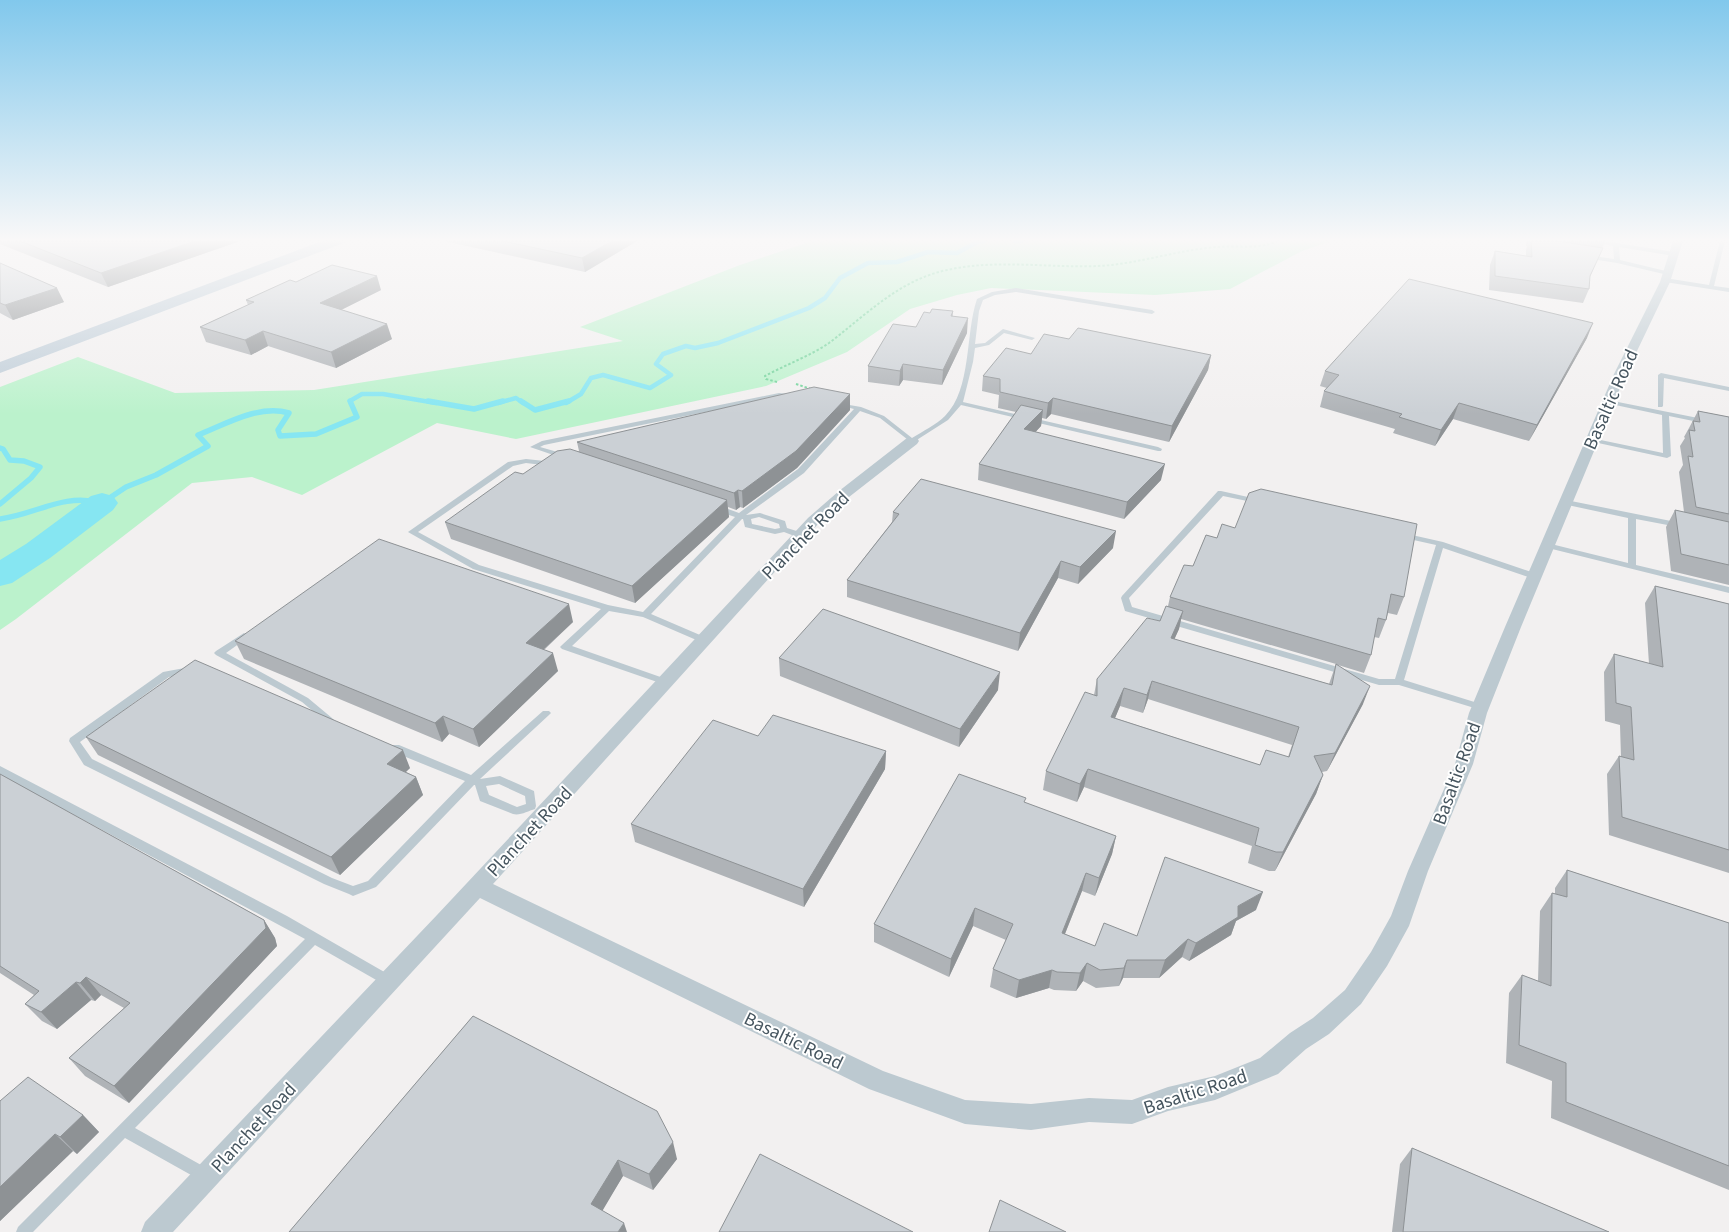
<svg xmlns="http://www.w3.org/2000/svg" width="1729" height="1232" font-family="'Source Sans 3',sans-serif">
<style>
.green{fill:#bbf2cc}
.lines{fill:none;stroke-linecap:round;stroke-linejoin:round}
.stream-far1{stroke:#86e6f2;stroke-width:4.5}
.stream{stroke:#86e6f2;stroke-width:5.5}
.river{fill:#86e6f2;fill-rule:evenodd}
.path{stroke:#71d39a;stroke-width:2;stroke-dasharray:2.5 2;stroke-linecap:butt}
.service{fill:#bcc9d0;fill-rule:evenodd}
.minor{fill:#bcc9d0;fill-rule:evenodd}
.secondary{fill:#bfcdd8;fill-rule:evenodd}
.wall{fill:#afb3b7;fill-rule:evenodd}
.shaded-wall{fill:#8e9295}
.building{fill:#cbd0d5;stroke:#8e9295;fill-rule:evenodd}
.labels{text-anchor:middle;stroke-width:4;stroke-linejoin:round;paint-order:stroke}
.near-street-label{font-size:19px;fill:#46555f;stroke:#fff}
</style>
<rect width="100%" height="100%" fill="#f2f0f0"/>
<path class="green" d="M812,241H1331L1302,251L1230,289L1155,295L991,288L957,295L910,309L847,352L766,386L516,439L437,423L302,495L252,477L192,483L16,619L0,630V387L78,357L175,393L314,390L623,341L580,327L740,265Z"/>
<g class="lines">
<path class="stream-far1" d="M1015,241H1021
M351,403L350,401L362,394H383L436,403
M498,403L516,398L523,403
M566,403L581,394L591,378L603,375L650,388L671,375L656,364L663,354L686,346L695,348L718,343L809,308L825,298L840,278L868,263L897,262L928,252L957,253L977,242L984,241"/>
<path class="stream" d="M428,401L474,409L503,401
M521,401L535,410L569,401
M0,448L3,449L10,460L24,461L40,467L31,478L0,504
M0,519C38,514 61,493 102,503L126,487L156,475L208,446L198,435C226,424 259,404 289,413L278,430L280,436L316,434L357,417L350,401"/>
<path class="river" d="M102,493L113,496L118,503L113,510L50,558L12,583L0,586V560L26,544L91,496Z"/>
<path class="path" d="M777,382L766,379L765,376C785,365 810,356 829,343C866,315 899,280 947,270C996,259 1048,268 1098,266C1138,264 1177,250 1217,247C1237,245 1260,250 1277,241
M796,384L811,389"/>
<path class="service" d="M1587,241H1603L1674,252L1677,254L1674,256L1619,247L1620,260L1670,272L1671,273L1668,275L1617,263L1585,258L1584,257L1587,255L1614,259L1613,246Z
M1720,241H1725L1714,286L1729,288V292L1665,282L1662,280L1665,278L1709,285Z
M1016,288L1152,310L1155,312L1152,314L1016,292L995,295L983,300L979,311L975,344L985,343L1003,329L1035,338L1032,340L1004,333L989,345L975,348L973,362L963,402L1158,447L1162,449L1161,451H1158L961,405L948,420L912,443L880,418L860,411L804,473L746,515L760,513L785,521L787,528L803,533L804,535L803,537H797L784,532L775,534L745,527L743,519H742L651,614L707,638L708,640L707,642H701L643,617L609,611L572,646L669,680L671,682L669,684H663L562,649L560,647L562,645L601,609L473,569L408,532L508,462L526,459L554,462L555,464L551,466L526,463L513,466L418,532L479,565L608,605L643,612L735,517L714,510L713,508L714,506H720L739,513L798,469L854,409L838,405V403L861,407L884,416L912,438C923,431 936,425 945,416C972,389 965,334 977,299L992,292ZM759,517L779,524L780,528L775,529L752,524L751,519Z
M1661,373L1729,387V391L1664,378L1663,406L1662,407H1658V375Z
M779,393L790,394L793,396L790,398L779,397L544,445L540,447L568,455V459H565L530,447L542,441Z
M1608,400L1703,419L1706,421L1703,423L1669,416L1671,456L1667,458L1589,441V439L1591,438L1663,453L1662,415L1606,403V401Z
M1218,491H1221L1257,499L1261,501L1257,503L1223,496L1129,598L1132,607L1379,679H1395L1436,545L1400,537L1399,535L1403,533L1443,542L1537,574L1538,576L1534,579L1531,578L1443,548L1404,680L1484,705L1486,707L1484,709L1481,710L1399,685H1379L1125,611L1121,598L1122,596Z
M1563,500H1566L1681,523L1682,525L1678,527L1636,519V565L1729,587V593L1544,547L1543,545L1544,543H1547L1628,563V518L1563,504L1562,502Z
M244,633L248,636L247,638L226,653L308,698L332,718L334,720L332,722H326L302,702L216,655L214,653L216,651Z
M190,667L193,668L195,670L193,672L169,677L80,742L92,759L332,878L353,886L368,881L465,781L391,751L390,748L391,745H399L471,775L543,711H549L551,713L549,715L480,779L500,776L534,791L536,806L535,809C528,811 520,816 513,814L480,801L475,785H474L376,887L353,896L349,894L324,884L84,765L69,741L70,738L163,672ZM499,784L525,796L526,804L517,807L489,795L486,786Z
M0,766L287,916L393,977L395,981L393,985L389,987L385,985L315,945L135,1128L210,1170L212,1175L210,1180L205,1182L200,1180L125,1138L33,1232H16L18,1227L305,939L0,775Z"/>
<path class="minor" d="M1673,241H1683L1670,282L1626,374L1521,627L1487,713L1473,764L1428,871L1409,926L1387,966L1361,1004L1329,1034L1306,1049L1278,1074L1215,1100L1168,1111L1132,1124L1089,1122L1031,1130L965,1124L869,1089L480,898L173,1232H141L145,1222L437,915L808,518L839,491L907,438H917L919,441L917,444L849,497L818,524L493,884L883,1071L965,1100L1031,1104L1089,1098L1132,1100L1168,1087L1215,1076L1260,1058L1290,1033L1313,1018L1345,990L1371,952L1391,916L1408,871L1455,764L1469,713L1505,627L1614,374L1660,282Z"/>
<path class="secondary" d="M322,241H343L341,244L0,373V362Z"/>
</g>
<path class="wall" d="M0,241H240L108,287L0,244Z
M444,241H637L585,272Z
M1526,241H1605L1590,277L1589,289L1583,303L1489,290L1490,265L1495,251L1526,256V250L1527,246H1526Z
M0,263L64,302L13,320L0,313Z
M296,282L381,290L341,310L392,339L336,368L268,346L251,355L206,342L200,327L248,305L246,300Z
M953,311V316L967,333L942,385L903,380L899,386L868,382V366L916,327L930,313Z
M1587,338L1529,441L1453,419L1435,446L1393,433L1395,429L1320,407L1324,391L1327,388L1320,386L1325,371Z
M1069,339L1211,355L1208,370L1169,442L1051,414L1046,419L1042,418L1041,426L1035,432L1161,480L1124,519L978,480L979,464L1016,412L998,408L999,395L982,391L983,376L1031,354Z
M850,394V410L797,468L743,508L740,507L736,510L728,507L729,517L635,603L451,539L445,522L579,451L577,442Z
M1698,411L1729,417V585L1671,571L1666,527L1675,510L1684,512L1679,472L1683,465L1680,446L1685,438L1684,437L1689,428Z
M893,512L1113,548L1078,584L1058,578L1018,651L847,597V580L892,522Z
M1206,535L1404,597L1397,615L1388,613L1386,620L1379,638L1374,637L1371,655L1364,673L1338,665L1363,704L1327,771L1322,772L1323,775L1316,794L1275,871H1269L1248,863L1252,846L1084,787L1077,802L1043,790L1046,771L1094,695L1097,679L1160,621L1168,606L1170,597L1193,566ZM1181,619L1336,664L1329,684L1174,639L1179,629ZM1148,699L1292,745L1288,757L1260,765L1115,718L1120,706L1143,713Z
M1655,586L1729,604V873L1609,835L1607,774L1619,756L1621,757L1620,725L1605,721L1604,672L1614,654L1649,664L1645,603Z
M573,622L544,650L558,671L479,747L449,734L442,742L244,659L235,641Z
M779,658L998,690L959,747L780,676Z
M758,736L886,751L885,769L804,907L635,842L631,824Z
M86,737L410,768L406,772L416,777L423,795L340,875L98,755Z
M0,774L264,920L275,938L277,946L129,1103L85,1076L69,1058L124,1008L101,995L95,1001L91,1000L57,1029L42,1021L25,1004L34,995L0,973Z
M1025,803L1116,836L1112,854L1095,896L1082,891L1065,934L1095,946L1137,936L1256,910L1236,921L1231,935L1189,961L1182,957L1159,978H1123L1119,986L1096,988L1083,981L1076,991L1054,990L1049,988L1016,998L990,987L993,969L1006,940L973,926L949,977L874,942V924Z
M1567,870L1729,923V1190L1551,1118L1552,1081L1506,1063L1509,993L1522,975L1538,981L1540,911L1552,893L1555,894V888Z
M473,1016L677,1159L653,1190L623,1176L602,1210L289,1232Z
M0,1101L83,1115L99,1132L77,1154L73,1151L0,1221Z
M1412,1148L1609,1232H1392L1400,1164Z"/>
<path class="shaded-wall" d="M195,241H240L108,287L101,273Z
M612,241H637L585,272L582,258Z
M377,276L381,290L325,318L320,303Z
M57,288L64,302L13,320L5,305Z
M968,318L967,333L942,385L943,370Z
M1593,323L1587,338L1529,441L1537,425Z
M387,324L392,339L336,368L331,352Z
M263,331L268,346L251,355L245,340Z
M1211,355L1208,370L1169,442L1172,426Z
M903,364V380L899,386L900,371Z
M850,394V410L797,468L743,508L742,491Z
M1053,398L1051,414L1046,419L1048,403Z
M1459,403L1453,419L1435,446L1441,430Z
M1043,410L1041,426L1023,446L1024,429Z
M1165,464L1161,480L1124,519L1127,502Z
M738,490L740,507L736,510L734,493Z
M727,500L729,517L635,603L632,586Z
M1116,531L1113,548L1078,584L1080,567Z
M1061,561L1058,578L1018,651L1020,633Z
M569,604L573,622L531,661L526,643Z
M1183,611L1179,629L1167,656L1171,638Z
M553,653L558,671L479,747L473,729Z
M1000,672L998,690L959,747L960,729Z
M1152,681L1148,699L1143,713L1147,695Z
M1370,686L1363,704L1327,771L1335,753Z
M1124,688L1120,706L1108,735L1111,717Z
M443,716L449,734L442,742L435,723Z
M403,750L410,768L395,782L387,764Z
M886,751L885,769L804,907L803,889Z
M1088,769L1084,787L1077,802L1080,784Z
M1323,775L1316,794L1275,871L1283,852Z
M416,777L423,795L340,875L331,857Z
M1116,836L1112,854L1095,896L1099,878Z
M1086,873L1082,891L1058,951L1062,933Z
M1263,892L1256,910L1236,921L1231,935L1189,961L1196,943L1238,906Z
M975,908L973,926L949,977L951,959Z
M264,920L275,938L277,946L129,1103L114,1086Z
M1188,939L1182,957L1159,978L1165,960Z
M1127,960L1123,978L1119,986L1124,968Z
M1087,963L1083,981L1076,991L1080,973Z
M1052,970L1049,988L1016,998L1019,980Z
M86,977L101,995L95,1001L80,983Z
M76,982L91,1000L57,1029L41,1012Z
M83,1115L99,1132L77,1154L60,1137Z
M55,1134L73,1151L0,1221V1187Z
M673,1142L677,1159L653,1190L649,1174Z
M618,1160L623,1176L597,1220L591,1204Z
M624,1223L627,1232H618Z"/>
<path class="building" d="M20,241H195L101,273Z
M503,241H612L582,258Z
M1531,241H1557L1603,248L1590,276L1589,289L1495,276V251L1532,257Z
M0,263L57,288L5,305L0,303Z
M332,265L377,276L320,303L387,324L331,352L263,331L245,340L200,327L254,302L246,300L290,280L296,282Z
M1409,279L1593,323L1537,425L1459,403L1441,430L1399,417L1402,414L1324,391L1339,375L1325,371Z
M932,309L953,311L951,316L968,318L943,370L903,364L900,371L868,366L893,324L916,327L924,312L930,313Z
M1078,328L1211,355L1172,426L1053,398L1048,403L1000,392V379L983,376L1006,348L1031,354L1044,334L1069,339Z
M814,387L850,394L796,451L742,491L738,490L734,493L577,442Z
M1021,405L1043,410L1024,429L1165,464L1127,502L979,464Z
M1698,411L1729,417V514L1696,507L1688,456L1693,457L1689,430L1695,431L1693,421L1700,422Z
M570,449L727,500L632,586L445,522L515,472L523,474L557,451Z
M921,479L1116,531L1080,567L1061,561L1020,633L847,580L899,514L893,512Z
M1261,489L1417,524L1404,597L1391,594L1386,620L1378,618L1371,655L1170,597L1184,565L1193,566L1206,535L1217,538L1222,524L1235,528L1249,493Z
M1675,510L1729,522V565L1681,554Z
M379,539L569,604L526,643L553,653L473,729L443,716L435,723L235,641Z
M1655,586L1729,604V850L1622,817L1619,756L1634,760L1631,707L1616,703L1614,654L1663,667Z
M1166,606L1183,611L1171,638L1332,685L1336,664L1370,686L1335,753L1314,756L1323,775L1283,852H1276L1255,845L1259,828L1088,769L1080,784L1046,771L1085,692L1097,696V679L1147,618L1160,621ZM1152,681L1299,727L1289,757L1266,750L1260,765L1111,717L1124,688L1147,695Z
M823,609L1000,672L960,729L779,658Z
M195,660L403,750L387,764L416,777L331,857L86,737Z
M773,715L886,751L803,889L631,824L713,720L758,736Z
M0,774L264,920L266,928L114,1086L69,1058L130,1003L86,977L80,983L76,982L41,1012L25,1004L39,991L0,966Z
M959,774L1026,798L1024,802L1116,836L1099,878L1086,873L1062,933L1095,946L1104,923L1137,936L1165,857L1263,892L1238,906V917L1196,943L1188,939L1165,960H1127L1124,968L1100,970L1087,963L1080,973L1057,972L1052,970L1019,980L993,969L1013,924L975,908L951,959L874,924Z
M1567,870L1729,923V1166L1566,1102V1063L1519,1045L1522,975L1551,986L1552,893L1567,897Z
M473,1016L657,1111L673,1142L649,1174L618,1160L591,1204L624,1223L618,1232H289Z
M28,1077L83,1115L60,1137L55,1134L0,1187V1101Z
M1412,1148L1609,1232H1403Z
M760,1154L913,1232H719Z
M1000,1200L1066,1232H989Z"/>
<linearGradient id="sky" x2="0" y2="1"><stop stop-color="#81c8ec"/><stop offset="0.58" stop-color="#f9f8f8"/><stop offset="1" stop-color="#f9f8f8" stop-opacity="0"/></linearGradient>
<rect width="1729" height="414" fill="url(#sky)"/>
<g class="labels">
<g class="near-street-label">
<text transform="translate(1610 399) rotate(-66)" y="7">Basaltic Road</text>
<text transform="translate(805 535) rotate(-45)" y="7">Planchet Road</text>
<text transform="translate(1456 773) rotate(-70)" y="7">Basaltic Road</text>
<text transform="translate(529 831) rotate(-47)" y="7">Planchet Road</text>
<text transform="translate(794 1040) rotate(26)" y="7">Basaltic Road</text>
<text transform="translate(1195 1091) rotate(-18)" y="7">Basaltic Road</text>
<text transform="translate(253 1127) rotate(-47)" y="7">Planchet Road</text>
</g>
</g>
</svg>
